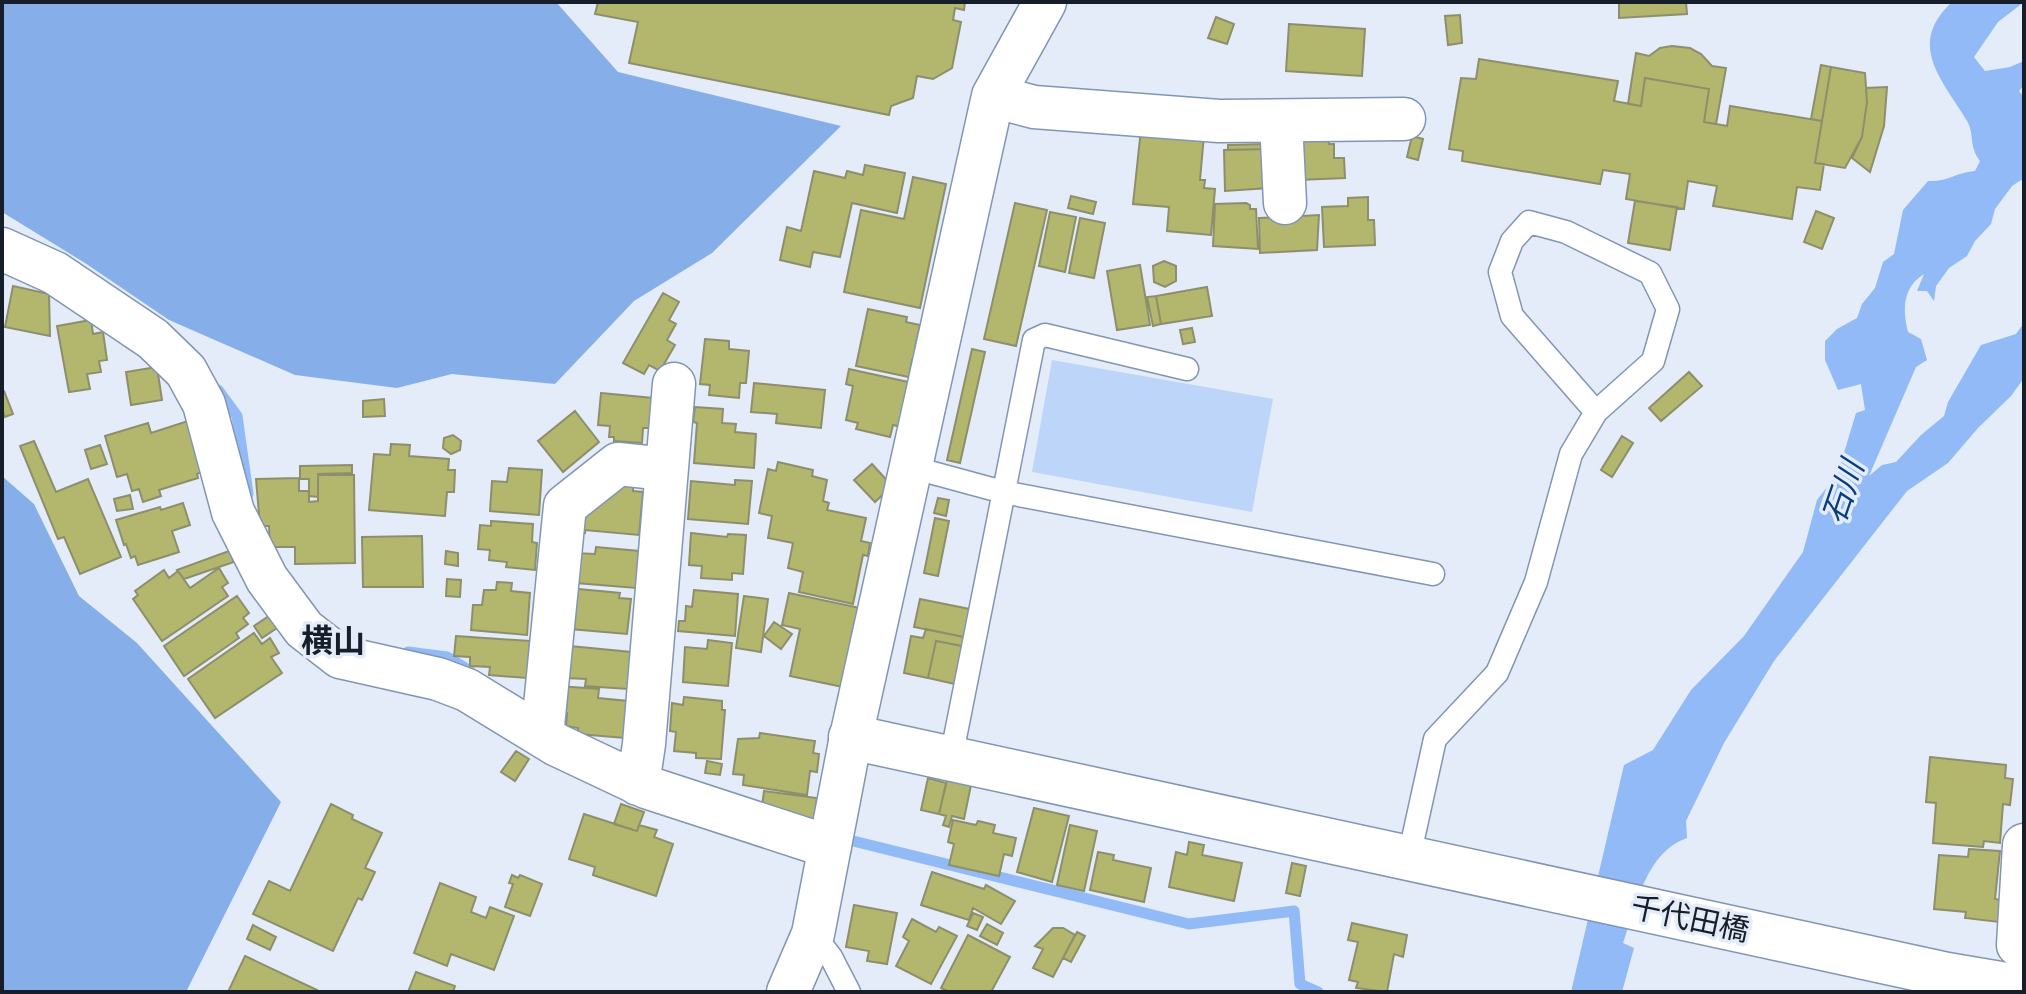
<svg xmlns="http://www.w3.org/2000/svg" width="2026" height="994" font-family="'Space Grotesk','Noto Sans JP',sans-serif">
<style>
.green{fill:#bdd5f8}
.forest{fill:#86afea}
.water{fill:#91baf6}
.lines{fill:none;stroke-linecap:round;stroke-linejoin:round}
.stream{stroke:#91baf6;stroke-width:11}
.building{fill:#b3b76d;stroke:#8d8f6c;stroke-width:2}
.lane-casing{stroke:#8196b3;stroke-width:25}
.street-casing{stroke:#8196b3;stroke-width:45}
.secondary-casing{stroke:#8196b3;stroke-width:47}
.lane{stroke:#fff;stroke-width:22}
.street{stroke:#fff;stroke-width:42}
.secondary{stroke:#fff;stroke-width:44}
.labels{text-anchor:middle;stroke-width:7;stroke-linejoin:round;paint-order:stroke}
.street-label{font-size:30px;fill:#161e29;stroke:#e3ecf8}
.water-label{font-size:32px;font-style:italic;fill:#073d81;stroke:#e3ecf8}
.neighbourhood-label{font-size:32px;font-weight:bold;fill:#161e29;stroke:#e3ecf8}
</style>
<rect width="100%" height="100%" fill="#e3ecf8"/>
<path class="green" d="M1052,360L1273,399L1252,512L1032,472Z"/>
<path class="forest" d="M2,2H556L618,72L841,126L712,253L634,301L555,384L452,374L397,388L295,375L169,320L85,263L2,212Z
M2,476L34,504L79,596L137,643L281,802L186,992H2Z"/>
<path class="water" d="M1952,2H2024L1998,22L1974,57L1985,71L2010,67L2024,61V85L2019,91L2024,97V183L2021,180L2012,186L1995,209L1991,224L1975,241L1967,256L1949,268L1936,286L1934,301L1927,291H1917L1924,274C1903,287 1902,309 1908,332L1921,339L1927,360L1916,367L1869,476L1882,465L1896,462L1921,435L1944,416L1948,402L1981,345L2016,334L2024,323V378L2011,396L1978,428L1948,463L1907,491L1774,661L1724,743L1686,821L1687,838C1646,852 1636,906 1623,943L1634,948L1622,992H1571L1624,765L1653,750L1691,690L1744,636L1803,552L1817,500L1838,473L1856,413L1865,410L1861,384L1838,390L1825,360V341L1837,329L1857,318L1862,304L1875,288L1883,262L1894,254L1903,210L1928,181C1948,182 1957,172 1975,171L1980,161C1968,145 1975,134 1967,121C1942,79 1906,45 1952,2Z"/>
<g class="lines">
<path class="stream" d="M218,390L237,416L248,494
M408,652L447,657L470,671
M841,838L1189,924L1294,911L1300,984L1318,992"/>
</g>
<path class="building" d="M598,2H965L964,10L955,8L953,20L961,22L952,68L933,79L917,76L913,98L891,106L889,115L629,63L638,22L595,14Z
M1619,2H1686L1687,14L1619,18Z
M1460,15L1462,43L1448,45L1445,16Z
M1216,17L1234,24L1227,44L1208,38Z
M1289,24L1365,29L1362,76L1286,71Z
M1672,46L1690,48L1701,54L1712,66L1726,68L1716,124L1704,122L1709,89L1645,78L1641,106L1628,104L1636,53L1649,56L1660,48Z
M1479,59L1618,81L1614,101L1641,106L1645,78L1709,89L1704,122L1716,124L1727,126L1730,106L1822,121L1815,163L1824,164L1820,190L1797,187L1792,219L1713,206L1717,186L1688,181L1684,209L1626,199L1630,174L1603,170L1600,184L1462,161L1463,151L1449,149L1461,78L1476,79Z
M1821,65L1831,67L1822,121L1811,119Z
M1831,67L1865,73L1867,102L1862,137L1845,168L1815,163Z
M1887,87L1884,126L1870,172L1852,158L1862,137L1867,102L1866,88Z
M1141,129L1204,135L1200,180H1205L1204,188L1215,189L1211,235L1167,231L1169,207L1133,204Z
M1412,136L1423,139L1418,160L1407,157Z
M1328,138L1329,144H1334V158H1344L1345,178L1299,180L1302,139Z
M1268,144V149L1228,150V145Z
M1268,149L1269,188L1225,191L1224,150Z
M865,165L905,173L897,213L852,203L840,257L813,252L810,267L780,260L787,227L801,231L814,171L845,178L847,171L863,175Z
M913,177L946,184L920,308L844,292L861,210L904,219Z
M1071,196L1096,202L1093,214L1068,208Z
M1368,197V220H1374L1375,245L1324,247L1322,207L1348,206V198Z
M1635,201L1677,207L1670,250L1628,243Z
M1015,203L1047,210L1016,346L984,339Z
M1246,203L1250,205V209H1256L1258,249L1213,246L1215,204Z
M1302,210V216L1319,215L1317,250L1260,253L1259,218L1284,217Z
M1816,211L1834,218L1822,249L1804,242Z
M1050,212L1076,217L1065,272L1039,266Z
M1080,218L1105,223L1094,278L1069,273Z
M1164,261L1176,266V281L1165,287L1154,282L1153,266Z
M1140,265L1150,325L1117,330L1107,271Z
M13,286L49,294L50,336L5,327Z
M1207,287L1212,316L1161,324L1156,296Z
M663,293L679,302L669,320L676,324L667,340L675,345L660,371L649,365L644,374L623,363Z
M1156,296L1161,324L1153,326L1147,297Z
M868,309L907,317L906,322L920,325L915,348L920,349L918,361L912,360L909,377L856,366Z
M91,320L93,334L103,332L107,360L99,361L101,372L87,374L90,389L69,392L57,326Z
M1192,328L1195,342L1183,344L1180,330Z
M705,339L729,341V349L749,351L746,383H740L739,398L709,395L710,385L700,384Z
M972,349L985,352L960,463L947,460Z
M157,367L162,400L131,405L126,372Z
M849,369L913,383L901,427L893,425L890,437L856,429L858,423L846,420L853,386L846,384Z
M1689,372L1702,386L1661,421L1649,408Z
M754,383L825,390L821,428L776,423L777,414L751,412Z
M2,391H4L13,414L5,417L2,410Z
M601,393L653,398L650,428H643L642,443L614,441V437H609L610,426L598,425Z
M384,399L385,416L363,417V401Z
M695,407L723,409L722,423L736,424L735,432L756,434L754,468L694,463L697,423L693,422Z
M575,411L599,442L563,472L538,441Z
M188,421L203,471L197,474L198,478L159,490L161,496L143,502L139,489L132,491L127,474L117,477L105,436L148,423L151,433Z
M453,435L461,441L460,450L451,454L443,448L444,438Z
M1622,436L1633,443L1612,477L1601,470Z
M34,441L56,492L88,479L121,557L80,574L64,537L58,539L20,446Z
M391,444L410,445L409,456L449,459L448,470H455L454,492H447L445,516L369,510L374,454L390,455Z
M100,445L107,464L91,469L85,450Z
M778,462L813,470L812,476L827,480L823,501L829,503L827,510L866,518L861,541L870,543L868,556L863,555L853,604L799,592L803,572L788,568L793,543L768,538L772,516L759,513L768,469L776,471Z
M872,464L892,486L875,502L854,480Z
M352,465V473L318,474V497L309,496V479H300V466Z
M509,468L542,470L539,515L490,511L492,481L507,482Z
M318,475H354L355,563L295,564V547H270L269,526H260L256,479L299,478V491H309V502L318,501Z
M735,480L752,481L748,524L688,519L691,481L735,485Z
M607,484L633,486V491L643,492L639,535L585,530V533H575L577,508Z
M130,495L133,509L117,511L114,499Z
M938,498L949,500L946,516L934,513Z
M183,503L190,525L172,531L179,552L138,565L135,556L131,558L126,544L124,545L116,520L160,507L161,510Z
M935,518L949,521L938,576L924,573Z
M491,521L533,524L532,542L537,543L535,570L506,567L507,562L489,560L490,550L478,549L480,525L491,526Z
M691,533L727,537L728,534L746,535L743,574L732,573V580L701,578L702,566L689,565Z
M422,536L423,587H363L362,537Z
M596,547L639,551L636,588L576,583L575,553L595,554Z
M229,551L234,562L184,579L177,570Z
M446,551L458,553V566L445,564Z
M219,568L228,583L222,587L228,596L162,641L133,599L138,595L135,591L164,570L169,578L178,571L190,588Z
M447,579L461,580L460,597L446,596Z
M497,582L512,583L511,591L530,593L527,635L471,630L473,605H482L484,590H496Z
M568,588L620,593L619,598L631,599L627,634L570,629Z
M694,590L738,594L735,636L678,631L679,621H685L686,606L692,607Z
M789,593L860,608L843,687L790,676L800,629L782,625Z
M237,596L249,613L243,618L248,624L236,633L239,638L184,676L164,646Z
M744,596L768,599L761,652L736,648Z
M920,599L970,609L964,637L914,627Z
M269,616L277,628L262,638L254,626Z
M774,622L792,634L781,649L764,636Z
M926,629L964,637L962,646L936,641L928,678L904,673L911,636L923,638Z
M254,633L262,644L270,638L279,653L271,657L282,673L215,718L188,679Z
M456,636L530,641L527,678L489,675L490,667L470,666V657L454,656Z
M708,640L732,643L728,686L683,682L685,647L707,649Z
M936,641L962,646L955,684L928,678Z
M570,646L631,652L628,689L585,686L586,679L567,678Z
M558,686L599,689L598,698L628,701L625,738L578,734V728L566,726L567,713L555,711Z
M684,697L722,701V710H725L721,759L696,758V753L674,751L676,732L670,731L672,703L683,705Z
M760,733L815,741L813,753L819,754L817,772L810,771L807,795L743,785L744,775L733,774L738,739L759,738Z
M516,751L529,759L515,781L501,772Z
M1930,757L2006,765L2005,778L2013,779L2010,805L2003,804L2000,843L1984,841L1983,847L1933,843L1936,803L1926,802Z
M707,761L722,764L720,775L705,773Z
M928,778L946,783L939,814L921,810Z
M947,780L971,785L964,819L952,816L949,827L943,825L946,816L939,814Z
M764,791L817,798L814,821L761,814Z
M331,804L353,815L352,819L382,833L365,868L375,872L362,900L358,898L333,951L253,914L269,881L290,891Z
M621,804L644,812L637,831L614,824Z
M1034,808L1069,816L1052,882L1017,872Z
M584,814L637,831L639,825L657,830L654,837L673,844L656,896L593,875L595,867L569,859Z
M953,820L976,825L978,821L995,825L993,833L1016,838L1012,856L1004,854L999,876L949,865L954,844L948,842Z
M1070,825L1097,831L1084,891L1057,885Z
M1189,842L1204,845L1202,855L1242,863L1234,901L1169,887L1176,852L1187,855Z
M1969,849L2000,851L1995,899L2001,900L1999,922L1965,918L1966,912L1934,909L1939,855L1968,857Z
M1098,852L1114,855L1113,860L1151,868L1144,902L1090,890Z
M1292,863L1306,866L1300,896L1286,893Z
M932,872L984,889L986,885L1015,901L1001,924L973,908L969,920L921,905Z
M512,875L518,878L520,875L542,884L530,916L505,907L513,884L509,883Z
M440,883L476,897L471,912L486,918L490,907L514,916L494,970L451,954L447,966L414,953Z
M854,905L897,913L887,964L867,961L869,951L846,947Z
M973,913L983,917L977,930L967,926Z
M912,919L936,932L939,927L957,936L931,984L896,966L909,941L903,937Z
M1352,923L1407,935L1403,957L1394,954L1387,992L1356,988L1358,982L1349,980L1358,942L1348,940Z
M987,924L1003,933L997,945L980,936Z
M253,925L276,937L270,950L247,939Z
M1053,928H1063L1075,935L1053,977L1033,968L1043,949L1035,946Z
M1077,932L1085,936L1071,962L1063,958Z
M968,935L1010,957L991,992H949L941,988Z
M245,956L317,990L316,992H228Z
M416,972L455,986L453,992H408Z"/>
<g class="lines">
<defs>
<path id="lane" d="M911,467L1003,492L1433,574
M951,758L1034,340L1045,335L1187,369
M1409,857L1435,739L1497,673L1536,582L1571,454L1596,412L1653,361L1668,309L1650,273L1566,232L1529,222L1512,241L1500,272L1512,316L1596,412
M813,934L831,957L849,992"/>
<path id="street" d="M993,96L1034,107L1219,121L1404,119
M1281,121L1285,203
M2,249L55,273L153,339L186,371L204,404L233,512L267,579L304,629L340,657L438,679L467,690L557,745L646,787L830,847
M542,736L565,506L618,464L666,469
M638,784L644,744L674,384
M2024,845L2018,945L2024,947
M788,992L813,934L851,737L993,96L1045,2"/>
<path id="secondary" d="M851,737L1947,975L2024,988"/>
</defs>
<use href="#lane" class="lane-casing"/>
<use href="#street" class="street-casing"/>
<use href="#secondary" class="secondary-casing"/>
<use href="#lane" class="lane"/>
<use href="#street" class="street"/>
<use href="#secondary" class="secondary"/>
</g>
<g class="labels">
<g class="street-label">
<text transform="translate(1690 919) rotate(12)" y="10">千代田橋</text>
</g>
<g class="water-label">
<text transform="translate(1843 492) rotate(-71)" y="11">石川</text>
</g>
<g class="neighbourhood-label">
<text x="333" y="652">横山</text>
</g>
</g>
<rect width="2026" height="994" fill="none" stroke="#161e29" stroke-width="8"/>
</svg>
